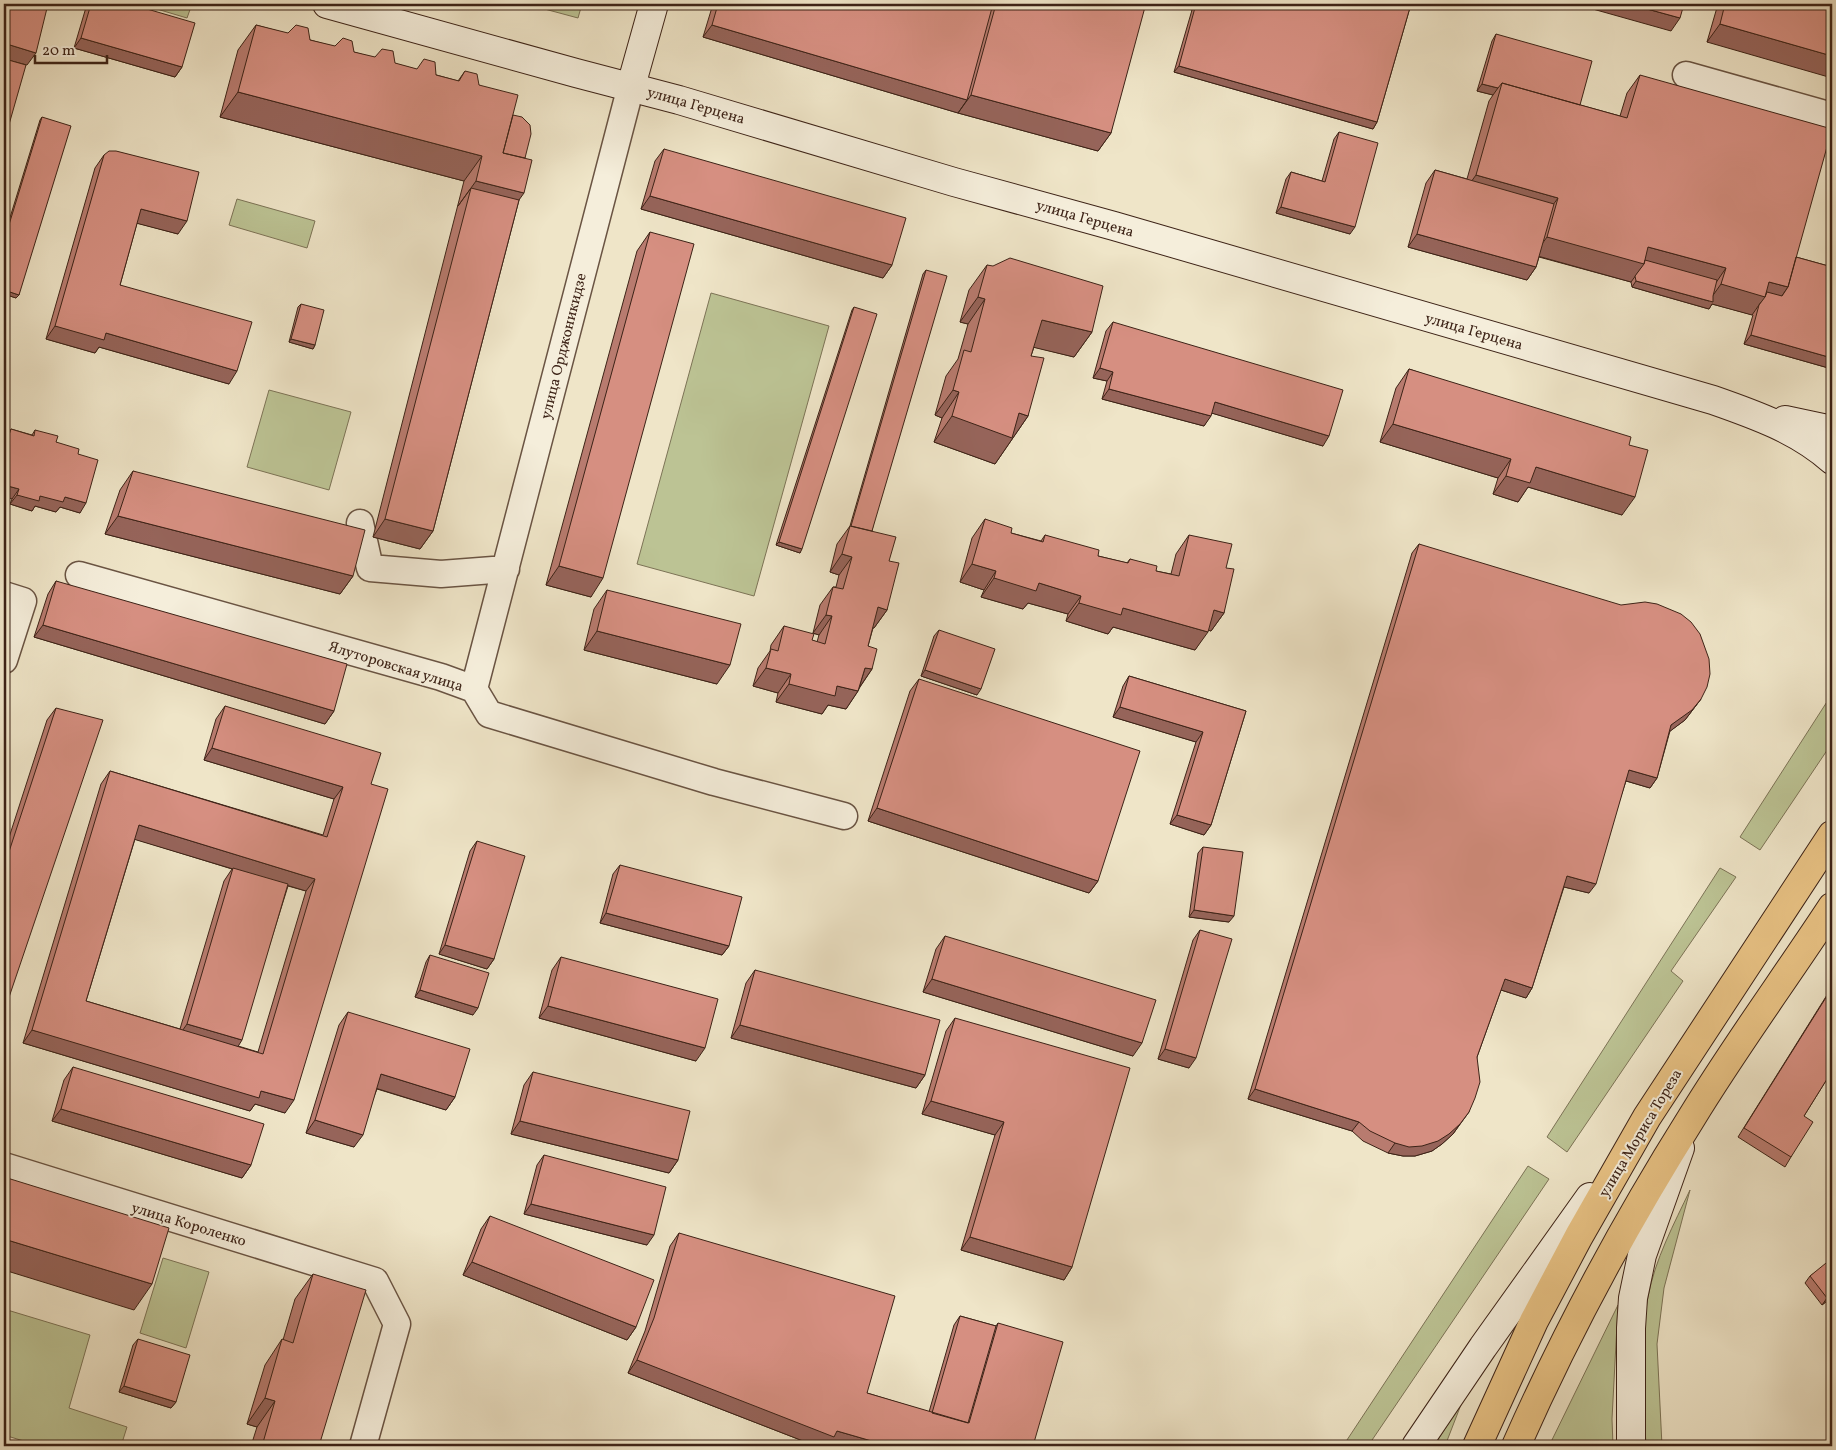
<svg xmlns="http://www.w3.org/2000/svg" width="1836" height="1450" font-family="Vollkorn,serif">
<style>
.green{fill:#bcc394;stroke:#7c7356}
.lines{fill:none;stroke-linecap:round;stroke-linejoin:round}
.street-casing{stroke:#6a5443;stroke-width:29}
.secondary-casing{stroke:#3d2317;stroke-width:30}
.primary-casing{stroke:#3d2317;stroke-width:30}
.street{stroke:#f5eedb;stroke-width:26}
.secondary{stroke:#f5eedb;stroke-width:28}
.primary{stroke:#e8c284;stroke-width:28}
.wall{fill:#b87b6f;stroke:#3d2317;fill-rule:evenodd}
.shaded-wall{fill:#96645a;stroke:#3d2317}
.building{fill:#d68f81;stroke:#3d2317;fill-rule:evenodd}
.labels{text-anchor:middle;stroke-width:4;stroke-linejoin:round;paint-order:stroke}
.street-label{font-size:15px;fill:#3d2317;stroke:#f5eedb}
</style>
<rect width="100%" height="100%" fill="#efe5c8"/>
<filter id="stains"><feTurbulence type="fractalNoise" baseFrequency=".004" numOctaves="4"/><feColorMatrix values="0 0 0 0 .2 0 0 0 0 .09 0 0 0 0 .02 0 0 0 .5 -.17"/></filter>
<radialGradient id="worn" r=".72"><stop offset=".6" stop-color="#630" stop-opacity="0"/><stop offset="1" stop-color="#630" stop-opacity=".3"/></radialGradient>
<path class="green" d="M140,4H192L187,18Z
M526,4H582L578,18Z
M237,199L315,221L307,248L229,225Z
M711,293L829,326L754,596L637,564Z
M269,390L351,412L329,490L247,467Z
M1832,694V743L1760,850L1740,837Z
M1720,868L1736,877L1671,971L1683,981L1567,1152L1547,1137Z
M1528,1166L1549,1179L1368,1446H1343Z
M1690,1190L1664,1288L1657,1344L1662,1446H1646C1644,1416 1644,1385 1644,1354C1645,1335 1644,1316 1648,1297C1655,1259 1674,1224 1690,1190Z
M163,1258L209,1272L186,1348L140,1333Z
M1618,1305L1612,1419L1613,1446H1549Z
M4,1309L90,1335L69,1408L127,1427L121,1446H40L4,1435Z
M1462,1402L1445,1446H1434Z"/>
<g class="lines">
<defs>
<path id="street" d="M1686,75L1832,116
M360,523L370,568L441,574L506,569
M79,575L441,677L474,689L489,714L714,782L844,816
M4,595L23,601L4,660
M474,689L631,86
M4,1166L375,1281L397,1324L363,1446"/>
<path id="secondary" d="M327,4L576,73L679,100L954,182L1114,226L1713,400C1756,415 1798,430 1832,460
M631,86L654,4
M1785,420L1832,430
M1416,1446L1483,1347L1590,1197
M1631,1446V1328L1633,1298L1642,1255L1680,1148"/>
<path id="primary" d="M1477,1446L1534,1321L1579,1236L1647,1117L1832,835
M1516,1446C1566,1333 1626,1222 1692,1117C1736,1045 1786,977 1832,907"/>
</defs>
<use href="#street" class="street-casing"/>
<use href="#secondary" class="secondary-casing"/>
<use href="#primary" class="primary-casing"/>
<use href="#street" class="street"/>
<use href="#secondary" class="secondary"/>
<use href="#primary" class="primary"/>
</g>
<path class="wall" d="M87,4H130L182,67L175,77L74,48Z
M713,4H1132L1111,133L1098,151L958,113L703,37Z
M1176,4H1411L1377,122L1373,129L1174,72L1192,10L1176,5Z
M1718,4H1822L1707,42Z
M256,25L458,81L465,71L479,85L513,115L525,158L519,200L433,531L420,549L373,537L464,181L220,117L238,50Z
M1496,34L1580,105L1620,116L1627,93L1640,75L1796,257L1832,267V369L1744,344L1753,315L1712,304L1709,309L1632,287L1631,282L1539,257L1536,267L1527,280L1408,247L1426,183L1435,170L1467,179L1489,101L1493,95L1477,91L1492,41Z
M42,117L19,295L16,298L4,294V237L40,120Z
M1339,132L1350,234L1276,213L1286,179L1291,172L1322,181L1334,139Z
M664,149L892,265L883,278L641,209L655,161Z
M104,155L178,234L137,223L120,285L229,384L99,347L95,353L46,339L95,168Z
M650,232L591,597L546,585L637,251Z
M987,265L1092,332L1074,357L1034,347L1031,356L1028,416L995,464L934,442L942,418L935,415L946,376L958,359L968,324L960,322L969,290Z
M926,270L872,531L889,561L887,610L874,628H873L868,646L872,669L860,687L858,691L846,709L828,705L822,714L776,702L778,693L753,686L758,668L770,651L771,645L784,626L812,640L817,642L819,635L813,633L820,605L833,587H836L839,575L830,572L837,544L850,526L923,274Z
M301,304L315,345L313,349L289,342L298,307Z
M854,307L800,553L776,545L852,310Z
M1113,322L1323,446L1212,413L1204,426L1102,399L1107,381L1093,378L1106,331Z
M1409,369L1629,445L1622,515L1528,487L1518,502L1493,494L1498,478L1380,442L1396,388Z
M11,429L32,435L35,430L56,442L78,454L80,513L60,507L56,512L35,506L32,511L10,504L12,499L7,435Z
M133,471L353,576L340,594L105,534L120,490Z
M985,519L1011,533L1041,541L1045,535L1098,556L1127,563L1130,559L1156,571L1171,574L1176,554L1189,535L1226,568L1224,613L1211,631L1208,630L1195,650L1113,627L1108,634L1066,621L1068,614L1028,603L1023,609L981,597L984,590L960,582L972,538Z
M1419,544L1701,699L1685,720L1670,731L1657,778L1650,788L1626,781L1589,893L1564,887L1532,988L1526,998L1501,990L1477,1057L1469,1112L1453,1134L1442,1144L1432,1151L1415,1156H1403L1388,1153L1363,1141L1352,1131L1248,1099L1412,553Z
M56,581L334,711L325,724L34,637L48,594Z
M607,590L717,684L584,650L594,609Z
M939,630L977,695L921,676L934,636Z
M1129,676L1246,711L1211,825L1204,835L1170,824L1196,742L1113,717L1123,686Z
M919,679L1098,881L1089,893L868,821L910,691Z
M225,706L371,784L285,1113L255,1104L250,1111L23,1043L101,784L110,771L323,835L334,799L204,760L216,719ZM135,839L232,869L224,881L180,1029L86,1001ZM288,886L306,891L258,1052L238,1046Z
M56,708L4,1012V853L47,720Z
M477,841L494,959L487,969L439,954L470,851Z
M1203,847L1229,922L1189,917L1198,853Z
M620,865L729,946L722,955L600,923L613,874Z
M1200,930L1189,1068L1158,1059L1193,940Z
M945,936L1133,1056L923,992L936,949Z
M430,955L473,1015L415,997L426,962Z
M561,957L696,1061L539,1018L552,970Z
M755,970L925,1075L916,1088L731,1038L746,983Z
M1832,987V1071L1804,1116L1791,1157L1785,1167L1738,1137Z
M348,1012L455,1097L446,1110L377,1089L354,1147L306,1133L339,1025Z
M955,1018L1072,1267L1064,1280L961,1250L995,1135L922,1114L946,1031Z
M73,1067L251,1165L242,1178L52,1121L64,1080Z
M533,1072L678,1160L669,1173L511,1134L524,1085Z
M544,1155L647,1245L524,1214L537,1165Z
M490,1216L636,1327L627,1340L463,1275L481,1229Z
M679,1233L867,1393L929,1412L954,1325L960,1316L996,1326L998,1323L1033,1446L829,1444L828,1446H816L628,1373L645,1331L670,1246Z
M1832,1261V1297L1822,1305L1805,1283L1810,1276Z
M313,1274L319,1446H251L257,1427L247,1424L265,1365L282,1339L283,1340L295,1299Z
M138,1339L176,1402L171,1408L119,1392L133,1345Z"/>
<path class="shaded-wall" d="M1177,4H1196L1192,10L1176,5Z
M1575,4H1629L1680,18L1671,31Z
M1720,24L1832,56V78L1707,42Z
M712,25L967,100L958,113L703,37Z
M81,38L182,67L175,77L74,48Z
M10,45L36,53L27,65L4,59Z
M1179,66L1377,122L1373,129L1174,72Z
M1482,84L1498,88L1493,95L1477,91Z
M238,92L482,156L464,181L220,117Z
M971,95L1111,133L1098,151L958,113Z
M1476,175L1558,198L1545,216L1463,193Z
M476,181L524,193L506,218L471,188L458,206Z
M650,196L892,265L883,278L641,209Z
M1281,207L1355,227L1350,234L1276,213Z
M141,209L187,221L178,234L132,222Z
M1417,234L1536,267L1527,280L1408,247Z
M1547,237L1648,247L1726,268L1713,287L1642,267L1631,282L1534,255Z
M1636,281L1709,301L1721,284L1769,282L1788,287L1775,306L1761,302L1752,315L1712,304L1709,309L1632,287Z
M4,290L19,295L16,298L4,294Z
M978,297L985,299L968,324L960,322Z
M1042,320L1092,332L1074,357L1024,345Z
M55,326L106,333L237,371L229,384L99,347L95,353L46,339Z
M1751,335L1832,358V369L1744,344Z
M291,339L315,345L313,349L289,342Z
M1100,368L1113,372L1107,381L1093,378Z
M1109,389L1211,416L1204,426L1102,399Z
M953,390L959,392L942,418L935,415Z
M1215,402L1329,436L1323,446L1208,412Z
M1019,413L1028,416L995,464L934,442L952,416Z
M1393,424L1511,459L1498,478L1380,442Z
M1536,467L1635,497L1622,515L1528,487L1518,502L1493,494L1506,476Z
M4,485L19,489L12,499L4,496Z
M17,495L65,497L86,503L80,513L60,507L56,512L35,506L32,511L10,504Z
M118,516L353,576L340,594L105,534Z
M385,519L433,531L420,549L373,537Z
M779,542L802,549L800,553L776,545Z
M842,554L852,557L839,575L830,572Z
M972,564L996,571L984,590L960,582Z
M559,566L603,578L591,597L546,585Z
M994,578L1039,583L1081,596L1068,614L1028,603L1023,609L981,597Z
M1079,603L1123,608L1208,632L1195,650L1113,627L1108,634L1066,621Z
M878,607L887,610L874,628L865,626Z
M1214,610L1224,613L1211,631L1201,628Z
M826,615L832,616L819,635L813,633Z
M43,625L334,711L325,724L34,637Z
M597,631L730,665L717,684L584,650Z
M766,668L791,674L778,693L753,686Z
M865,668L872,669L859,688Z
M925,670L981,689L977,695L921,676Z
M789,684L837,686L858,691L846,709L828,705L822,714L776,702Z
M1701,699L1685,720L1665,735L1671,725Z
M1120,707L1203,732L1196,742L1113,717Z
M212,748L343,787L334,799L204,760Z
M1629,770L1657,778L1650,788L1623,780Z
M877,808L1098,881L1089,893L868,821Z
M1177,815L1211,825L1204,835L1170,824Z
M139,825L315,879L306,891L130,838Z
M1567,876L1596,884L1589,893L1560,886Z
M1194,910L1234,916L1229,922L1189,917Z
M606,913L729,946L722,955L600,923Z
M445,945L494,959L487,969L439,954Z
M932,979L1142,1043L1133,1056L923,992Z
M1505,979L1532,988L1526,998L1498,989Z
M420,990L478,1008L473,1015L415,997Z
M548,1006L705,1048L696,1061L539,1018Z
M187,1024L242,1040L234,1053L178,1037Z
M740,1025L925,1075L916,1088L731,1038Z
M32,1030L261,1091L294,1100L285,1113L255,1104L250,1111L23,1043Z
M1165,1049L1196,1058L1189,1068L1158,1059Z
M381,1074L455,1097L446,1110L372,1087Z
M1255,1089L1359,1122L1352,1131L1248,1099Z
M931,1101L1004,1122L995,1135L922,1114Z
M61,1109L251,1165L242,1178L52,1121Z
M315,1120L363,1135L354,1147L306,1133Z
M520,1121L678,1160L669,1173L511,1134Z
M1460,1124L1453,1134L1442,1144L1432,1151L1415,1156H1403L1388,1153L1395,1143Z
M531,1204L654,1235L647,1245L524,1214Z
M970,1237L1072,1267L1064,1280L961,1250Z
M4,1239L152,1284L134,1310L4,1270Z
M472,1262L636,1327L627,1340L463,1275Z
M1832,1294V1297L1822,1305L1827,1298Z
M637,1360L837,1431L889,1446H836L829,1444L828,1446H816L628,1373Z
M124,1386L176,1402L171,1408L119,1392Z
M265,1398L275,1401L257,1427L247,1424Z"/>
<path class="building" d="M4,4H48L36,53L10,45L5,59L26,65L4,142Z
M91,4H130L195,23L182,67L81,38Z
M718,4H993L967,100L712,25Z
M996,4H1132L1145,7L1111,133L971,95Z
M1196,4H1411L1377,122L1179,66Z
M1629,4H1684L1680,18Z
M1725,4H1822L1832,7V56L1720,24Z
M256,25L288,33L296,25L308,28L310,40L335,46L343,38L352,41L354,52L375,57L382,49L393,51L395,63L417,69L424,59L435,62L436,75L459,81L465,71L477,74L479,85L518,95L503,153L532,160L524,193L476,181L482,156L238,92Z
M1496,34L1592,61L1580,105L1502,83L1498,88L1482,84Z
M1640,75L1832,129L1788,287L1769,282L1765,297L1721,284L1726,268L1648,247L1644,264L1547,237L1558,198L1476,175L1502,83L1627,118Z
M513,115L522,117L530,125L531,134L525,158L503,153Z
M42,117L71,126L19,295L4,290V241Z
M1339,132L1378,143L1355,227L1281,207L1291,172L1325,182Z
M664,149L906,218L892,265L650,196Z
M109,151H116L199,172L187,221L141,209L120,285L252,322L237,371L106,333L104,340L55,326L104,155Z
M1435,170L1554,204L1536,267L1417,234Z
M471,188L519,200L433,531L385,519Z
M650,232L694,244L603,578L559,566Z
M1796,257L1832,267V358L1751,335L1759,305L1765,297L1767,292L1782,296L1788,287Z
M1010,258L1103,286L1092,332L1042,320L1031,356L1044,358L1028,416L1019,413L1012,438L952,416L959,392L953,390L964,350L971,352L985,299L978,297L987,265L993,266Z
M1645,260L1717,280L1713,296V302L1636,281L1635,276L1644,264Z
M926,270L947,276L872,531L851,526Z
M301,304L324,310L315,345L291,339Z
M854,307L877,314L802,549L779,542Z
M1113,322L1343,390L1329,436L1215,402L1211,416L1109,389L1113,372L1100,368Z
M1409,369L1631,437L1629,445L1648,450L1635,497L1536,467L1530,483L1506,476L1511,459L1393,424Z
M11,429L34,436L35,430L58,436L56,442L79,449L78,454L98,460L86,503L65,497L63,502L40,496L39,501L17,495L19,489L4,485V434L9,435Z
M133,471L365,530L353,576L118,516Z
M985,519L1012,528L1011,533L1043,542L1045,535L1099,550L1098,556L1128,563L1130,559L1157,566L1156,571L1179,576L1189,535L1232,544L1226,568L1234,569L1224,613L1214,610L1208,632L1123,608L1121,615L1079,603L1081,596L1039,583L1036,591L994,578L996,571L972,564Z
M850,526L896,537L889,561L899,563L887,610L878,607L868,646L877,649L872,669L865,668L858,691L837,686L835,696L789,684L791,674L766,668L771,649L778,651L784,626L814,634L812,640L825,644L832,616L826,615L833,587L843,589L852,557L842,554Z
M1419,544L1621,605L1645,602L1657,604L1681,614L1691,622L1700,634L1709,659L1710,674L1707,687L1701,699L1692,710L1671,725L1657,778L1629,770L1596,884L1567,876L1532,988L1505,979L1477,1057L1480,1082L1475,1098L1469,1112L1460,1124L1449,1134L1438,1141L1422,1146L1409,1147L1395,1143L1370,1131L1359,1122L1255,1089Z
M56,581L347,664L334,711L43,625Z
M607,590L741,624L730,665L597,631Z
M939,630L995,649L981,689L925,670Z
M1129,676L1246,711L1211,825L1177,815L1203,732L1120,707Z
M919,679L1140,751L1098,881L877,808Z
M225,706L381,753L371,784L388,789L294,1100L261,1091L259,1098L32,1030L110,771L327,837L343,787L212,748ZM139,825L315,879L263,1054L86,1001Z
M56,708L103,720L4,1012V867Z
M477,841L525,856L494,959L445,945Z
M1203,847L1243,852L1234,916L1194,910Z
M620,865L742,897L729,946L606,913Z
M233,868L288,884L242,1040L187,1024Z
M1200,930L1232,939L1196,1058L1165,1049Z
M945,936L1156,1000L1142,1043L932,979Z
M430,955L489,973L478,1008L420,990Z
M561,957L718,999L705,1048L548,1006Z
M755,970L940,1020L925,1075L740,1025Z
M1832,988V1071L1804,1116L1813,1122L1791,1157L1744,1128Z
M348,1012L470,1049L455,1097L381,1074L363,1135L315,1120Z
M955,1018L1130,1068L1072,1267L970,1237L1004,1122L931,1101Z
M73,1067L264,1124L251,1165L61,1109Z
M533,1072L690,1111L678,1160L520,1121Z
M544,1155L666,1187L654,1235L531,1204Z
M4,1177L169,1228L152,1284L4,1239Z
M490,1216L654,1280L636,1327L472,1262Z
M679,1233L895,1296L867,1393L969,1423L998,1323L1063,1342L1033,1446H889L837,1431L834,1437L637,1360L654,1318Z
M1831,1259L1832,1261V1294L1827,1298L1810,1276Z
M313,1274L366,1290L319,1446H262L275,1401L265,1398L282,1339L293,1343Z
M960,1316L996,1326L968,1423L932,1413Z
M138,1339L190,1355L176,1402L124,1386Z"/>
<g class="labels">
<g class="street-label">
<text transform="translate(696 105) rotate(16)" y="5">улица Герцена</text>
<text transform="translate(1085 218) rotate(16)" y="5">улица Герцена</text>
<text transform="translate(1474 331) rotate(16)" y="5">улица Герцена</text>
<text transform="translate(563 346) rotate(-76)" y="5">улица Орджоникидзе</text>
<text transform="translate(396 666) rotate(17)" y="5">Ялуторовская улица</text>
<text transform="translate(1640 1133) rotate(-59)" y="5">улица Мориса Тореза</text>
<text transform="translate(189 1224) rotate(17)" y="5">улица Короленко</text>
</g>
</g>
<rect width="1836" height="1450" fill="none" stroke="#efe5c8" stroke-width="20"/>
<rect x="5" y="5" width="1826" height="1440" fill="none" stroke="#3d2317" stroke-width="2.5"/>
<rect x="10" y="10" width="1816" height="1430" fill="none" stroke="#3d2317"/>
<path d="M35 55v8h72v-8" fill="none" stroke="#3d2317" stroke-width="2.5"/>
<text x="42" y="55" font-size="15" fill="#3d2317" stroke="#f5eedb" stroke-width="4" paint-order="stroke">20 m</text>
<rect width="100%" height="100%" filter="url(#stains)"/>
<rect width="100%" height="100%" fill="url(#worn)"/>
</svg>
